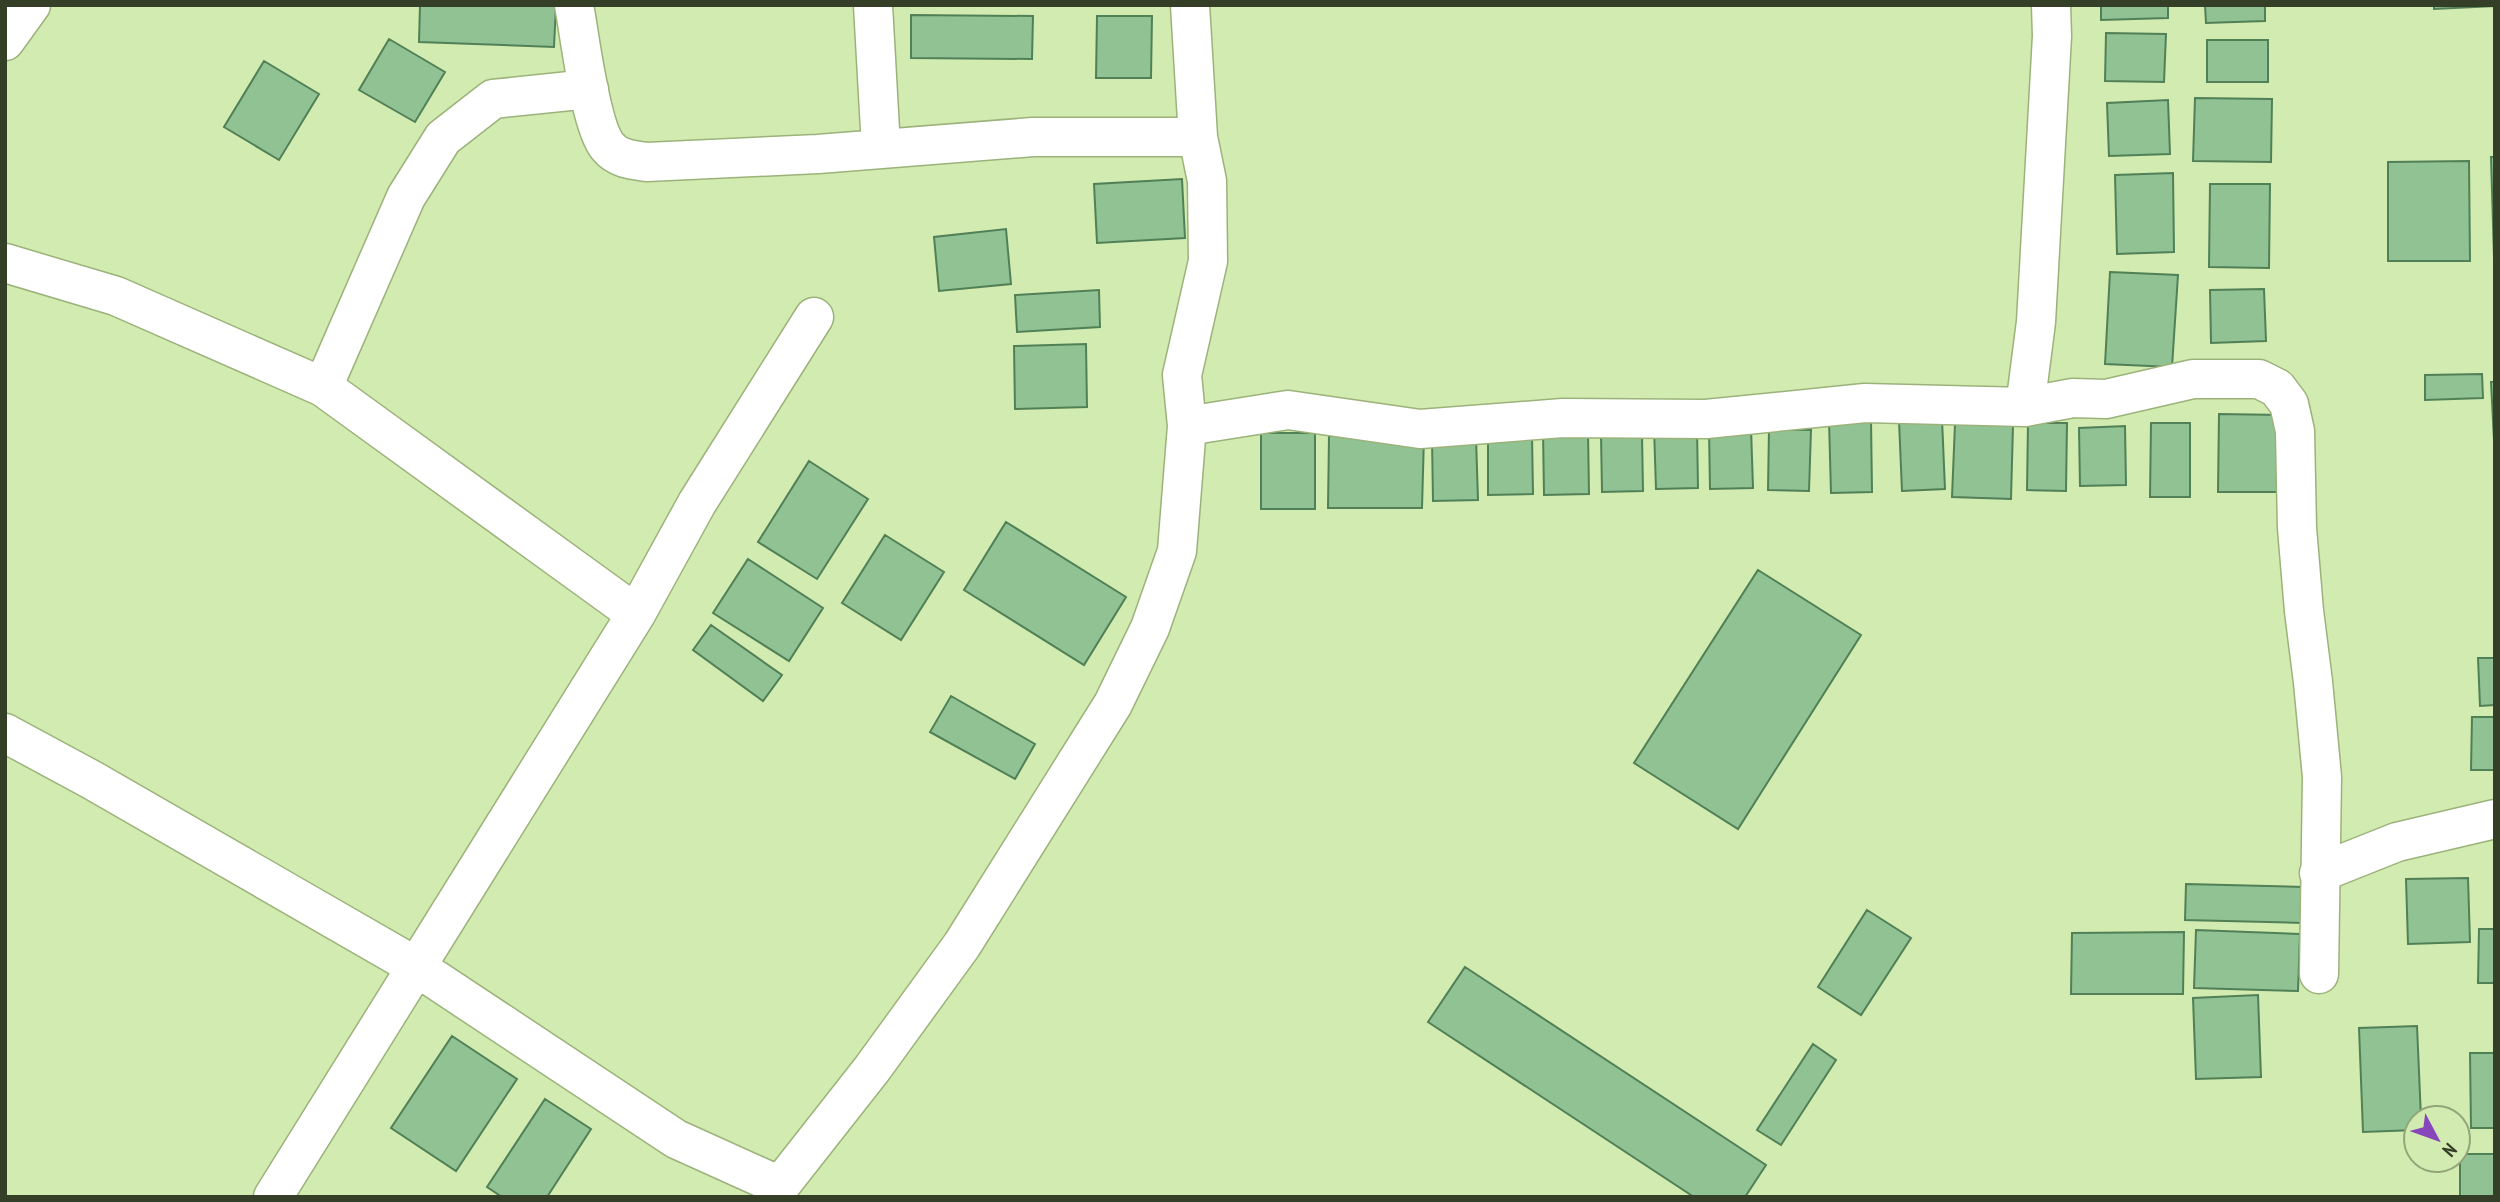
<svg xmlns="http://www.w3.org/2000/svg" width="2500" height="1202" font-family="'PT Sans Narrow',sans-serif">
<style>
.building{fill:#90c294;stroke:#518056;stroke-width:2}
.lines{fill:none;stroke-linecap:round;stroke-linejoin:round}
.street-casing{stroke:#9bb37a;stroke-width:41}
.street{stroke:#fff;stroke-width:38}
</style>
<rect width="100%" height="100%" fill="#d2ebb0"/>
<path class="building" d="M420,5H556L554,47L419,42Z
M2101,5H2168V18L2101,20Z
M2205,5H2265V21L2206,23Z
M2434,5H2495V6L2434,9Z
M911,15L1033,16L1032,59L911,58Z
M1097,16H1152L1151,78H1096Z
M2106,33L2166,34L2164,82L2105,81Z
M389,39L445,72L415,122L359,90Z
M2207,40H2268V82H2207Z
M264,61L319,94L279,160L224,127Z
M2195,98L2272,99L2271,162L2193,161Z
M2168,100L2170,154L2109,156L2107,103Z
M2491,157H2495V258H2494Z
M2469,161L2470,261H2388V162Z
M2173,173L2174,252L2117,254L2115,175Z
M1182,179L1185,238L1097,243L1094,184Z
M2210,184H2270L2269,268L2209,267Z
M1006,229L1011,284L939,291L934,237Z
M2110,272L2178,275L2172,367L2105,364Z
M2264,289L2266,341L2211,343L2210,290Z
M1099,290L1100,327L1017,332L1015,295Z
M1086,344L1087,407L1015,409L1014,346Z
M2482,374L2483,398L2425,400V375Z
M2491,382H2495V460Z
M2219,414L2282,415L2280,492H2218Z
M1871,419L1872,492L1831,493L1829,421Z
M1942,419L1945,489L1902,491L1899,421Z
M2028,423H2067L2066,491L2027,490Z
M2151,423H2190V497H2150Z
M1955,424L2013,425L2011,499L1952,497Z
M2125,426L2126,485L2080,486L2079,428Z
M1697,427L1698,488L1656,489L1654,428Z
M1751,428L1753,488L1710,489L1709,429Z
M1769,429L1811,430L1809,491L1768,490Z
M1543,431H1588L1589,494L1544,495Z
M1261,433H1315V509H1261Z
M1601,435H1642L1643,491L1602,492Z
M1329,436H1424L1422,508H1328Z
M1488,436H1532L1533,494L1488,495Z
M1476,438L1478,500L1433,501L1432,439Z
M809,461L868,499L817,579L758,542Z
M1006,522L1126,597L1084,665L964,590Z
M885,535L944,572L901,640L842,603Z
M748,559L823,608L789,661L713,613Z
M1758,570L1861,635L1738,829L1634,763Z
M711,625L782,675L763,701L693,650Z
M2478,658H2495V705L2480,706Z
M951,696L1035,744L1015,779L930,732Z
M2472,717H2495V770H2471Z
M2468,878L2470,942L2408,944L2406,879Z
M2186,884L2304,887L2303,923L2185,920Z
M1867,910L1911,938L1861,1015L1818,987Z
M2479,929H2495V983H2478Z
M2196,930L2300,934L2298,991L2194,988Z
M2184,932L2183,994H2071L2072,933Z
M1465,967L1766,1165L1745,1197H1694L1428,1022Z
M2258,995L2261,1077L2196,1079L2193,998Z
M2417,1026L2421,1118H2416V1130L2363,1132L2359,1028Z
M452,1036L517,1079L456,1171L391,1128Z
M1813,1044L1836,1060L1781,1145L1757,1130Z
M2470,1053H2495V1128H2471Z
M545,1099L591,1129L547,1197H502L487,1187Z
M2460,1154H2495V1197H2460Z"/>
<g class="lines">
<defs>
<path id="street" d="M574,5C580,36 590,126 608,147C618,159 632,160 647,162L818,154L1033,137H1198
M873,5L881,148
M5,41L31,5
M5,263L116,296L323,387L636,614
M323,387L406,197L443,138L493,99L589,89
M2025,407L2036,322L2052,36L2051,5
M1187,426L1288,410L1420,429L1563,418L1706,419L1865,403L2025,407L2073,398L2106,399L2193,379H2259L2277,388L2289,404L2295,431L2297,528L2304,611L2313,682L2322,777L2319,974
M5,733L92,780L415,966L676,1139L780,1186
M2319,873L2397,842L2495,819
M273,1197L636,614L697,503L814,317
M775,1197L780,1186L872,1069L962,945L1113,704L1150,628L1177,551L1187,426L1182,375L1208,261L1207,181L1198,137L1190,5"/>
</defs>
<use href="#street" class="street-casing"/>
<use href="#street" class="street"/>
</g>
<rect width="2500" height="1202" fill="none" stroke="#353f27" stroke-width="14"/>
<g transform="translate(2437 1139) rotate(131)"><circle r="33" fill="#d2ebb0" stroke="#93a679" stroke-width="2"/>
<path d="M0-5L12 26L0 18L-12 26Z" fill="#8746bb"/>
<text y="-10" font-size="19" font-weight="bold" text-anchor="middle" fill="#353f27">N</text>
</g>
</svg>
